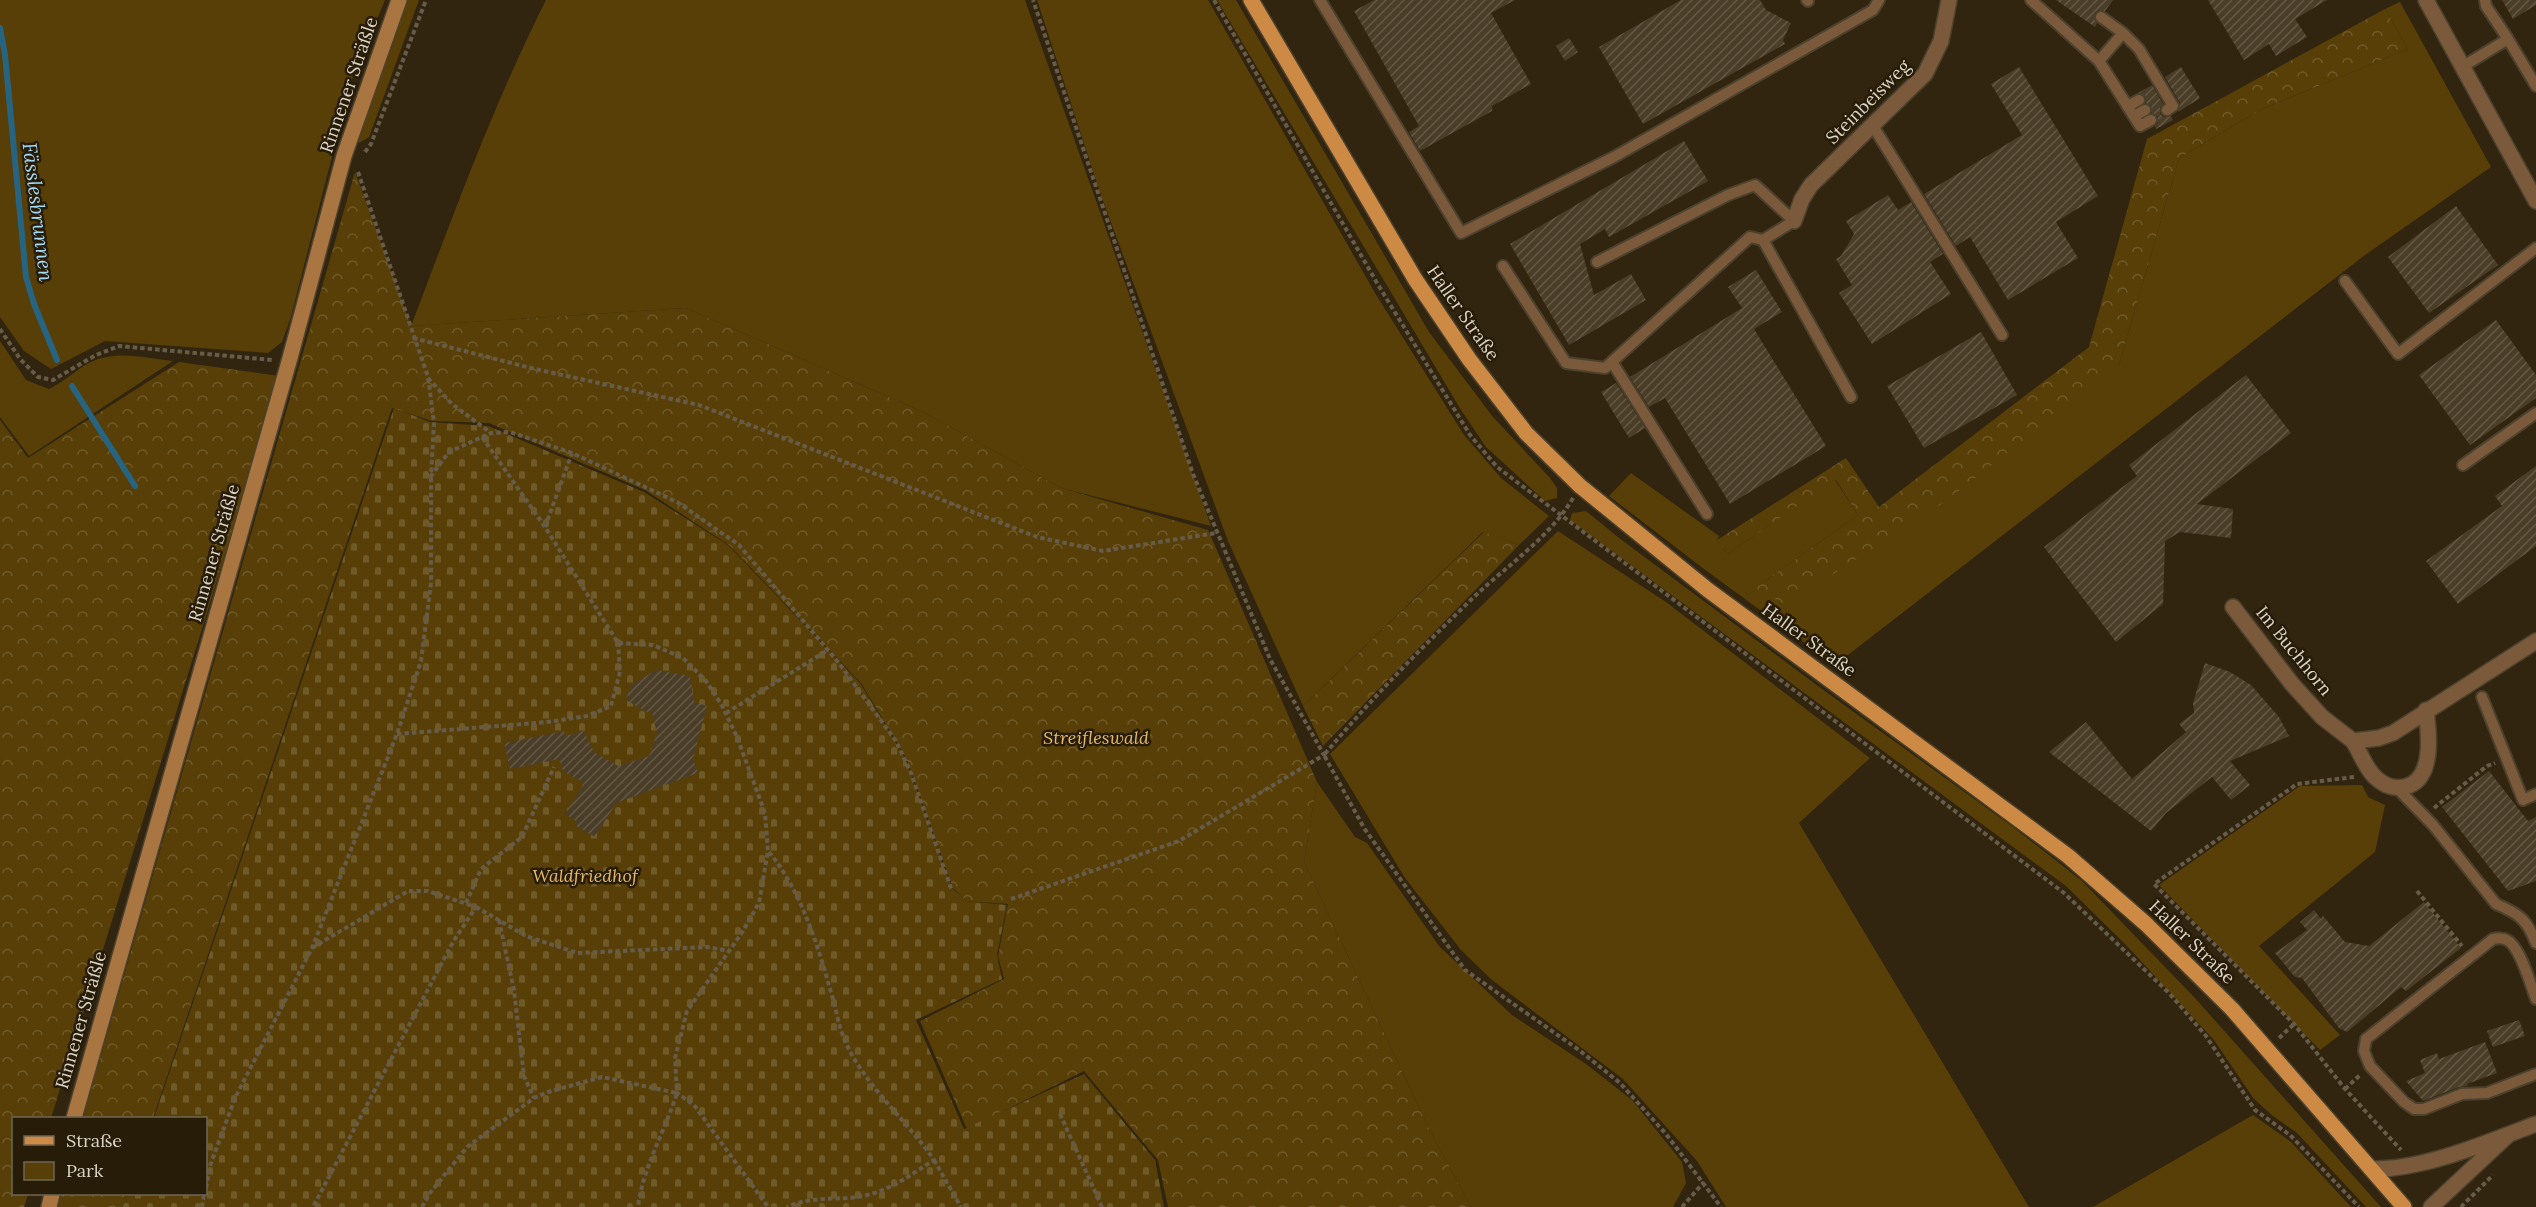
<svg xmlns="http://www.w3.org/2000/svg" width="2536" height="1207" font-family="Lora,serif">
<style>
.green{fill:#583f07}
.forest{fill:url(#forest-crowns)}
.cemetery{fill:url(#cemetery-stones)}
.lines{fill:none;stroke-linecap:round;stroke-linejoin:round}
.stream{stroke:#266481;stroke-width:6}
.building{fill:url(#building-hatch)}
.lane-casing{stroke:#4c412d;stroke-width:14}
.street-casing{stroke:#4c412d;stroke-width:18}
.secondary-casing{stroke:#4c412d;stroke-width:18}
.primary-casing{stroke:#4c412d;stroke-width:18}
.path{stroke:#665c49;stroke-width:4;stroke-dasharray:4.5 3;stroke-linecap:butt}
.lane{stroke:#7a5a3b;stroke-width:10}
.street{stroke:#7a5a3b;stroke-width:15}
.secondary{stroke:#a97541;stroke-width:15}
.primary{stroke:#cd8a45;stroke-width:15}
.labels{text-anchor:middle;stroke-width:5;stroke-linejoin:round;paint-order:stroke}
.street-label{font-size:18px;fill:#dbd4c7;stroke:#271c07}
.park-label{font-size:18px;font-style:italic;fill:#e4b96b;stroke:#271c07}
.water-label{font-size:20px;font-style:italic;fill:#a5d8f4;stroke:#271c07}
</style>
<defs>
<pattern id="forest-crowns" width="20" height="18" patternUnits="userSpaceOnUse" patternTransform="scale(1.5)"><rect width="20" height="18" fill="#583f07"/><path d="M2 6a3 3 0 1 1 6 0M12 15a3 3 0 1 1 6 0" fill="none" stroke="#6f5a2a"/></pattern>
<pattern id="cemetery-stones" width="16" height="16" patternUnits="userSpaceOnUse" patternTransform="scale(1.5)"><rect width="16" height="16" fill="#583f07"/><path d="M2 7V4a2 2 0 0 1 4 0v3zM10 15v-3a2 2 0 0 1 4 0v3z" fill="#6f5a2a"/></pattern>
<pattern id="building-hatch" width="6" height="6" patternUnits="userSpaceOnUse" patternTransform="scale(1.5)"><rect width="6" height="6" fill="#4b3e29"/><path d="M-1 1l2-2M0 6l6-6M5 7l2-2" fill="none" stroke="#645947"/></pattern>
</defs>
<rect width="100%" height="100%" fill="#312510"/>
<path class="green" d="M0,0H385L352,79L290,320L282,342L268,353L105,341L51,369L24,351L0,317Z
M406,0H419L369,137L359,143V134L375,82Z
M546,0H1025L1211,526L1061,488L923,412L686,308L411,326C453,216 493,105 546,0Z
M1037,0H1208L1375,293L1464,435L1501,478L1549,516L1519,545L1483,532L1303,706L1228,541L1101,195Z
M1217,0H1236L1429,332L1493,417L1550,478L1557,488V498L1545,501L1486,447L1461,410Z
M2400,2L2491,167L2365,255L1835,665L1700,566L1609,496L1631,473L1719,536L1717,540L1727,554L1835,480L1858,515L1755,588L2119,365L2179,158L2262,109L2408,49L2385,9Z
M0,341L26,380L49,389C66,381 75,370 89,363C114,349 146,358 173,361L29,456L0,417Z
M1586,511L1619,538L1822,689L2013,827L2082,881L2194,997L2381,1207H2366L2297,1133L2273,1116L2254,1099L2214,1040L2127,946L2066,886L1570,520L1572,513Z
M1558,531L1666,602L1870,758L1799,823L2029,1207H1726L1697,1161L1623,1079L1492,980L1461,950L1405,878L1330,754Z
M1317,782L1355,837L1367,843L1439,946L1512,1015L1586,1064L1632,1100L1682,1162L1686,1183L1673,1207H1471L1430,1131L1304,862Z
M2362,785L2368,797L2385,805L2375,852L2259,946L2340,1035L2320,1050L2159,885L2300,786Z
M2253,1115L2291,1142L2351,1207H2093Z"/>
<path class="forest" d="M2385,9L2408,49L2262,109L2179,158L2119,365L1943,503L1786,605L1755,588L1858,515L1836,480L1727,554L1717,540L1846,458L1879,507L2089,347L2147,139Z
M355,172L411,326L686,308L923,412L1061,488L1208,530L1317,782L1304,862L1430,1131L1471,1207H1168L1158,1160L1084,1071L967,1129L920,1021L1004,979L998,956L1008,904L966,901L953,888L906,758L861,683L729,545L645,490L489,423L432,421L392,408L153,1118H83Z
M179,362L280,376L51,1118H14V1194H28L24,1207H0V420L28,458Z
M1484,532L1519,545L1323,746L1303,706Z
M61,1194H128L122,1207H57Z"/>
<path class="cemetery" d="M394,408L430,422L488,426L644,492L728,545L860,683L905,758L952,888L966,901L1007,905L997,955L1002,979L916,1020L964,1129L1084,1074L1155,1160L1164,1207H122L128,1194H206V1118H154Z"/>
<g class="lines">
<path class="stream" d="M0,28L5,55L26,277L34,304L57,360
M72,386L135,486"/>
</g>
<path class="building" d="M1374,0H1515L1491,13L1531,84L1492,106V111L1420,151L1409,132L1419,126L1354,11Z
M1681,0H1760L1766,10L1791,23L1783,40L1785,44L1643,124L1599,47Z
M2056,0H2113L2105,11L2099,10L2095,13L2094,19L2097,23L2095,27Z
M2208,0H2327L2295,19L2307,37L2276,56L2269,44L2244,60Z
M2502,0H2536V5L2513,19Z
M1569,38L1578,52L1565,61L1556,46Z
M2019,67L2098,196L2056,222L2078,258L2008,300L1970,237L1956,246L1924,194L2022,135L1991,84Z
M2181,67L2200,98L2178,112L2180,103L2165,77Z
M2152,85L2163,104L2160,107V114L2164,117L2171,116L2173,120L2156,129L2155,126L2158,123V117L2152,113L2151,106L2146,103L2145,96L2138,93Z
M1684,141L1708,181L1609,237L1605,229L1580,244L1594,295L1631,274L1646,300L1569,345L1510,244Z
M1888,195L1898,210L1911,202L1943,254L1930,262L1951,294L1872,344L1839,293L1852,285L1836,259L1841,256L1854,234L1846,221Z
M2456,206L2498,265L2429,313L2388,257Z
M1756,270L1782,312L1754,329L1826,446L1730,504L1665,398L1649,407L1630,377L1742,308L1728,287Z
M2496,320L2536,375V398L2470,445L2419,375Z
M1981,332L2017,395L1924,448L1887,386Z
M2246,375L2291,433L2197,504L2233,509L2231,538L2180,532L2165,541L2163,604L2116,642L2044,547L2137,476L2129,465Z
M1616,383L1645,428L1629,438L1601,392Z
M2536,466V546L2458,604L2426,561L2502,506L2495,496Z
M2205,663L2230,672L2251,685L2279,717L2289,736L2230,761L2250,785L2231,800L2212,777L2166,813L2151,831L2049,752L2086,722L2132,779L2186,732L2179,724L2194,713L2193,703Z
M656,670L690,676L694,702L707,706L693,759L698,773L616,803L595,837L576,826V821L565,814L584,783L563,771L559,759L510,769L504,743L564,731L566,736L584,731L594,752L618,766L649,756L657,734L652,712H647L626,700L631,685Z
M2489,771L2528,821L2536,817V881L2508,891L2442,807Z
M2424,902L2461,948L2406,991L2401,987L2347,1032L2339,1028L2302,978L2295,977L2275,953L2307,930L2300,922L2314,910L2321,919L2323,916L2345,942L2369,946Z
M2519,1020L2525,1036L2493,1047L2487,1031Z
M2485,1042L2497,1073L2467,1084L2468,1086L2459,1087L2423,1101L2406,1081L2425,1073L2420,1060L2437,1053L2439,1059Z"/>
<g class="lines">
<defs>
<path id="lane" d="M1320,0L1461,233L1614,157L1873,10L1879,0
M1807,0L1808,1
M2031,0L2099,61L2140,126L2151,120
M2485,0L2486,6L2508,39
M2101,17L2123,33
M2099,61L2123,33L2139,49L2173,106L2167,110
M2462,67L2508,39L2536,86
M2128,106L2139,100
M2134,116L2145,110
M1873,126L2002,335
M1597,262L1728,195L1755,185L1794,221L1763,240L1851,397
M1503,266L1566,363L1605,368L1750,237L1763,240
M2345,281L2398,354L2536,248
M1612,362L1707,514
M2463,465L2536,413
M2482,697L2523,800L2536,794
M2397,788L2433,825L2496,904C2520,914 2527,920 2536,943
M2536,999C2531,986 2520,946 2507,940C2503,938 2497,938 2493,939L2366,1039L2364,1051L2370,1066L2404,1102L2414,1109H2424L2462,1094L2487,1093L2536,1074"/>
<path id="street" d="M2426,0L2536,201
M1794,221L1802,199L1811,185L1925,74L1941,41L1949,0
M2233,607L2292,684L2322,717L2353,741L2379,738L2393,733L2536,641
M2353,741C2360,752 2366,769 2375,777C2383,785 2393,789 2404,787C2435,781 2429,733 2426,710
M2371,1169C2424,1170 2485,1143 2536,1124
M2431,1207L2507,1136"/>
<path id="secondary" d="M74,1118L290,358L344,156L399,0
M49,1207L52,1194"/>
<path id="primary" d="M1251,0L1415,279L1469,359L1526,433L1580,486L1708,590L2068,856L2146,924L2232,1009L2404,1207"/>
</defs>
<use href="#lane" class="lane-casing"/>
<use href="#street" class="street-casing"/>
<use href="#secondary" class="secondary-casing"/>
<use href="#primary" class="primary-casing"/>
<path class="path" d="M1214,0L1377,283L1470,435L1497,467L2064,893L2170,994L2206,1036L2255,1110L2290,1135L2359,1207
M365,152L371,144L426,0
M358,172L428,377L434,423L431,476L449,452L482,437L545,527L618,643L653,645L683,658L706,681L721,704L737,737L765,813L768,851L759,903L741,934L687,1011L675,1058L677,1093L694,1105L768,1207
M0,329L20,359L38,377L53,380L96,355L119,346L272,360
M413,338L535,369L699,405L1037,537L1103,551L1216,533
M428,378L452,404L491,433
M482,437L491,433L510,432L572,453L677,502L739,545L838,662L896,741L911,773L952,891
M1573,498C1550,537 1508,565 1476,595C1423,646 1371,699 1324,755L1364,828L1465,970L1579,1050L1620,1083L1666,1134L1721,1207
M545,527L572,453
M726,713L828,650
M397,734L548,722L587,716L611,706L620,672L618,643
M2354,777L2297,784L2154,884L2294,1024L2345,1089L2401,1150
M2434,808L2487,766L2495,763
M769,852C800,890 817,942 830,989C836,1007 838,1026 846,1043C864,1084 908,1122 934,1160C912,1174 892,1189 867,1195C839,1202 817,1194 787,1207
M2417,891L2462,946
M1011,899L1179,841L1324,755L1270,659L1193,474L1033,0
M466,903L481,869L522,837L554,767
M476,907L526,936L577,953L707,947L729,951
M499,920L514,990L524,1076L534,1098
M312,948L408,891H428L476,907L453,942L313,1207
M2279,1038L2294,1024
M2345,1089L2360,1075
M1060,1114L1102,1207
M934,1160L961,1207
M206,1188L210,1166L235,1098L312,948L397,734L421,661L431,583V476
M202,1207L204,1194
M422,1207L430,1193L467,1147L534,1098L548,1092L602,1077L677,1093C665,1131 643,1167 638,1207
M1682,1207L1704,1182
M2461,1207L2493,1175"/>
<use href="#lane" class="lane"/>
<use href="#street" class="street"/>
<use href="#secondary" class="secondary"/>
<use href="#primary" class="primary"/>
</g>
<g class="labels">
<g class="street-label">
<text transform="translate(349 85) rotate(-71)" y="6">Rinnener Sträßle</text>
<text transform="translate(1868 102) rotate(-45)" y="6">Steinbeisweg</text>
<text transform="translate(1463 313) rotate(55)" y="6">Haller Straße</text>
<text transform="translate(214 553) rotate(-74)" y="6">Rinnener Sträßle</text>
<text transform="translate(1809 640) rotate(36)" y="6">Haller Straße</text>
<text transform="translate(2294 651) rotate(51)" y="6">Im Buchhorn</text>
<text transform="translate(2192 942) rotate(44)" y="6">Haller Straße</text>
<text transform="translate(81 1020) rotate(-74)" y="6">Rinnener Sträßle</text>
</g>
<g class="park-label">
<text x="1096" y="744">Streifleswald</text>
<text x="585" y="882">Waldfriedhof</text>
</g>
<g class="water-label">
<text transform="translate(38 212) rotate(83)" y="7">Fässlesbrunnen</text>
</g>
</g>
<rect x="12" y="1117" width="195" height="78" fill="#271c07" stroke="#6f6654" stroke-width="1.5"/>
<rect x="24" y="1136" width="30" height="9" fill="#cd8a45" stroke="#6f6654" stroke-width="1.5"/>
<text x="66" y="1147" font-size="18" fill="#dbd4c7">Straße</text>
<rect x="24" y="1162" width="30" height="18" fill="#583f07" stroke="#6f6654" stroke-width="1.5"/>
<text x="66" y="1177" font-size="18" fill="#dbd4c7">Park</text>
</svg>
